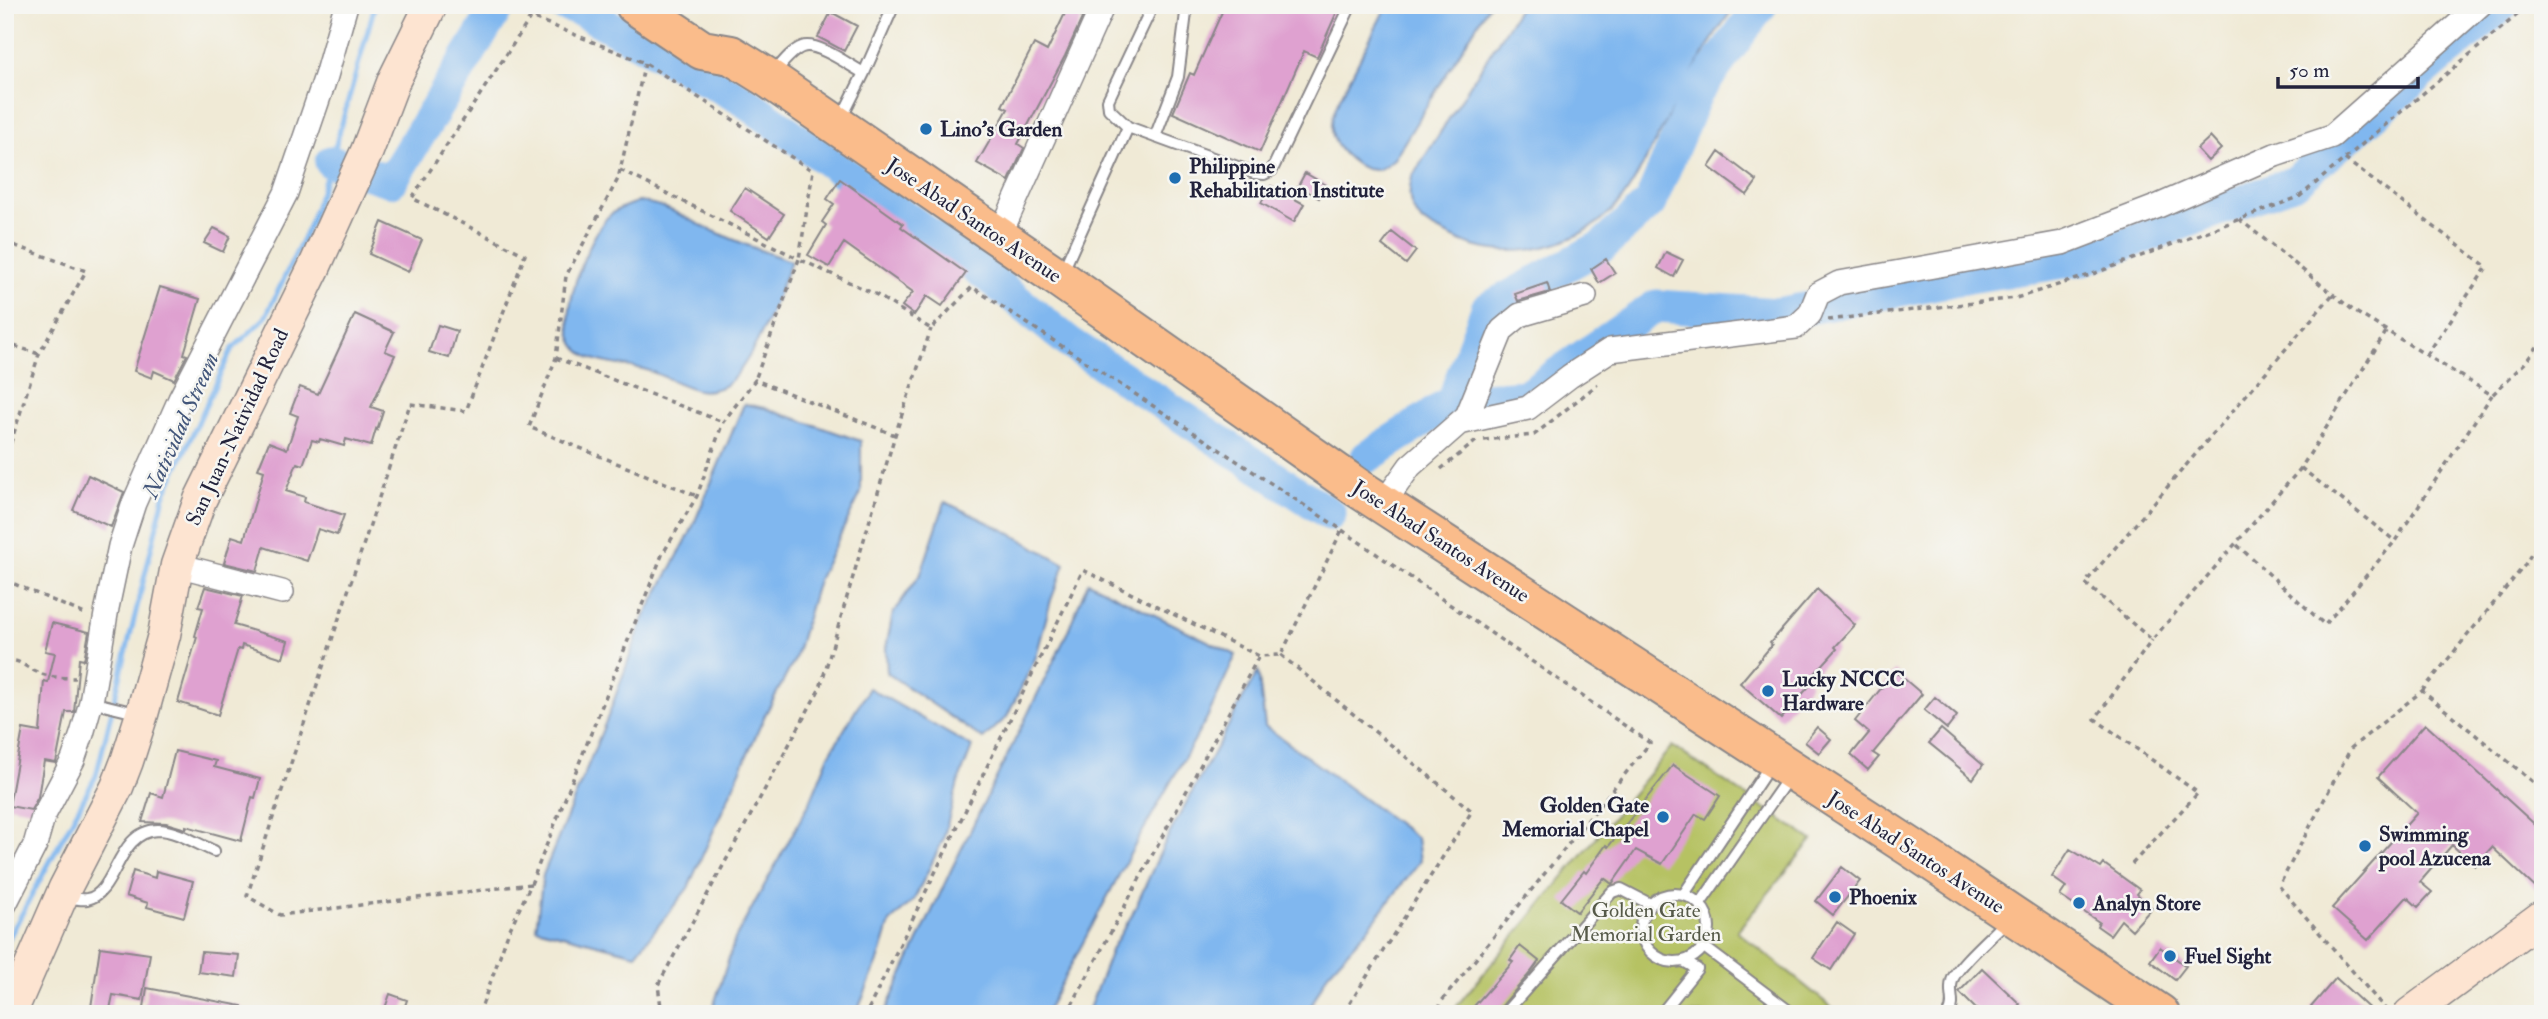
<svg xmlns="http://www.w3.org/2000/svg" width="2548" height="1019" font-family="'IM FELL Double Pica',serif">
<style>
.green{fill:#b6c264;stroke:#6c7250;stroke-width:2}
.water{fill:#80b7ef;stroke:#516c95;stroke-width:2}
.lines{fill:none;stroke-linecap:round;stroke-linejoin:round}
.stream{stroke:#80b7ef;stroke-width:5}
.river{stroke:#80b7ef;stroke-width:33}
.building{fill:#dfa1d0}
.lane-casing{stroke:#898688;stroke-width:14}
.street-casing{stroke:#898688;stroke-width:26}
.secondary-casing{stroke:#898688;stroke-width:35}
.highway-casing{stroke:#898688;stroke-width:42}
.path{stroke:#898688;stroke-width:3.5;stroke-dasharray:5 5;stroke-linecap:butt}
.lane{stroke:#fff;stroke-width:10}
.street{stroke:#fff;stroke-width:23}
.secondary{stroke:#fde4d1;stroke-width:32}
.highway{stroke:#fabc8b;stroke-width:38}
.poi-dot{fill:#1f6fb2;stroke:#f6f6f2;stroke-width:2.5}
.labels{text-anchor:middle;stroke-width:5;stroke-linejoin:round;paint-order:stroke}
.poi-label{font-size:21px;font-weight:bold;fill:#22223b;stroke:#f6f6f2;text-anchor:start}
.street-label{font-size:21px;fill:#22223b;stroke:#f6f6f2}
.park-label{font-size:21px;fill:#565a49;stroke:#f6f6f2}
.water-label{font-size:23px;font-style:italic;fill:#43567a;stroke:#f6f6f2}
</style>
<rect width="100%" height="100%" fill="#f6f6f2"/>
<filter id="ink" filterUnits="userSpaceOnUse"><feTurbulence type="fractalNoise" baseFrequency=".0143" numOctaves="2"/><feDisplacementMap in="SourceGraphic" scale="14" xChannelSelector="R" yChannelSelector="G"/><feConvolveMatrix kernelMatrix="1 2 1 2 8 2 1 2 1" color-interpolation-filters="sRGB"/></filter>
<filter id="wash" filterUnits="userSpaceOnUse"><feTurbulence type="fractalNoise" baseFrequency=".00686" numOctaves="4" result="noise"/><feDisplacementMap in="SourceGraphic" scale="28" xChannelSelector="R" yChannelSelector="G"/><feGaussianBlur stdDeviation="1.57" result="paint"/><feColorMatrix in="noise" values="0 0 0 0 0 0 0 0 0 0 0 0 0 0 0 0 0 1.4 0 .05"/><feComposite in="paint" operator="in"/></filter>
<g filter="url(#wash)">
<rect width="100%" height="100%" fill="#f0ead6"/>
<path class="green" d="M1672,746L1812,840L1737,931L1840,1014H1450Z"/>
<path class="water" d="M1387,5H1489L1394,159C1388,163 1382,170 1375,170C1359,171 1337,151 1333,136C1330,125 1333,114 1337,104Z
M1521,5H1736C1703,48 1678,100 1652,148C1642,166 1633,187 1619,203C1584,243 1525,260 1473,246C1462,243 1450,236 1439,231C1413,219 1405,204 1412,177Z
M637,202C662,202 687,219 709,229C736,241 763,252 791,261C779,292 753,364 728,383C721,389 707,392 698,390C680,386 662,374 643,369C623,364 587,365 575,345C557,316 586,244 605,220C613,210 626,206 637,202Z
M744,404L765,408L861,441V493L818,580L795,659L765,715L688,888L636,954L536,928L543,875L609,714L643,620L690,533Z
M945,502L1004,530L1065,564L1051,600L1036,657L1007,717L983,739L887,673L886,648L893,613L921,573Z
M1088,582L1236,655L1207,718L1135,845L1045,1014H884L952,868L1064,640Z
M1258,671L1265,726L1417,838L1420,861L1366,931L1328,973L1307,1014H1087L1112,948L1132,915L1166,840Z
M869,688L972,747L958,783L943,840L914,900L890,922L879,959L856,1014H711L735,939L810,802L829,755Z"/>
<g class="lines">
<path class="stream" d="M5,945L96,776L164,496L232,349L265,318L309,226L331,162L375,5"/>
<path class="river" d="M563,5L582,11L742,99L986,275L1070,343L1330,514
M331,162L391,181L499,5
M1453,401L1487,309L1602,246L1650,203L1696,94L1761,5
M1367,457L1453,401L1525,396L1656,306L1778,314L1957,279L2084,259L2295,182L2502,5"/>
</g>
<g id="blocks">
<path class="building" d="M1069,5H1088L1065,56L1018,144L1024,148L1009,181L977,163L1008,109L1002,106L1034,44L1047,51Z
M1225,5H1340L1317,57L1304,51L1260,152L1173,113L1190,73L1194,75Z
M831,12L857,26L844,51L818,37Z
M2210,137L2221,149L2208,161L2197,149Z
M1719,152L1757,181L1747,195L1709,167Z
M1305,173L1326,185L1319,198L1298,186Z
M840,179L903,224L901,227L966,273L942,306L927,296L914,315L902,306L913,292L844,243L829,267L808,255L826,225L822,222L834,204L827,199Z
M1271,186L1304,204L1294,222L1261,203Z
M745,188L784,214L769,237L730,211Z
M382,222L422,240L408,272L369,254Z
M214,228L230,236L223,252L204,243Z
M1392,232L1416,251L1406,264L1382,245Z
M1666,252L1683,260L1674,277L1658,268Z
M1606,259L1615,273L1599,283L1591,269Z
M1547,283L1550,292L1518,301L1515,294Z
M160,287L200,299L184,354L187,355L174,380L154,371L152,378L134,371Z
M355,314L394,332L385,351L395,355L371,407L383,411L377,430L376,429L371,446L346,439L344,446L320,439L319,442L312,440L303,465L297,463L286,491L305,497L304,502L344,515L337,535L318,529L307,561L264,547L257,571L224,563L232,536L244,540L264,471L258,469L269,442L287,449L298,416L290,413L300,387L318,394Z
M438,325L457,331L449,358L429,352Z
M88,475L124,492L111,527L73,510Z
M205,587L243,596L234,625L288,641L283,658L242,645L241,650L238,649L218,715L178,702L197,637L195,636L203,608L198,607Z
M1817,589L1855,625L1835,647L1837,649L1808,681L1811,684L1781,719L1740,683L1772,645L1770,643Z
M52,623L89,632L84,660L79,659L74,712H66L56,763L44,761L38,797L31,810L9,806L23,729L40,732L44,681L48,682L55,653L45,651Z
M1895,671L1922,694L1873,753L1879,757L1868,770L1851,755L1869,733L1855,721Z
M1935,697L1957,716L1947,729L1924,710Z
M2425,724L2543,832V895L2492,847L2475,866L2452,845L2420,882L2432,892L2418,907L2407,897L2368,940L2332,908L2417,813L2378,777Z
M1817,727L1831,739L1819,753L1805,742Z
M1941,729L1983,765L1973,779L1929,743Z
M175,751L216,761L214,767L260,779L255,798L252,797L241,841L186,826V829L166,823L142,822L151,793L163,797Z
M1673,765L1720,796L1705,819L1696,814L1662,864L1636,850L1612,884L1604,878L1577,912L1561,900L1584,871L1586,873L1606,845L1608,847Z
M2070,849L2101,868L2104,864L2140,890L2137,894L2152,908L2132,930L2121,920L2110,935L2097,926L2099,922L2060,896L2066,887L2052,877Z
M1842,867L1860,881L1833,915L1816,901Z
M133,871L155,878L156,871L193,881L184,917L147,907L148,903L126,896Z
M1837,922L1854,934L1831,970L1813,958Z
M1520,946L1539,961L1531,972L1495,1014H1467L1513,962L1510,960Z
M100,947L150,954L142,1000L113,995L109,1014H90Z
M2160,947L2186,966L2175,980L2150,961Z
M201,952L239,955L236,977L198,972Z
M1982,968L2020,1004L2011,1014H1981L1959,992Z
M2336,978L2375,1014H2318L2311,1007Z
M147,988L242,1006V1014H143Z
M390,994L407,1000L402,1014H383Z"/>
</g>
</g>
<g filter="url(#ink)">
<use href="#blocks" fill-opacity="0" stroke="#898688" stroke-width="2"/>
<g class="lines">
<defs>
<path id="lane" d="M1153,5L1108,100L1109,109L1128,127L1254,173L1264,174L1272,170L1351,5
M864,73L894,5
M773,74C781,65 791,51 802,47C817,41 850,66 864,73L840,121
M1155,137L1178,77L1187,5
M1063,271L1128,127
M91,702L140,714
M1641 928a34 34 0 1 1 68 0a34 34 0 1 1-68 0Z
M1684,894L1771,764
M65,897C72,898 80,900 87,899C117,894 116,831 158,830C176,830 197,844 214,851
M1700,904L1789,777
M1704,947L1793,1014
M1504,1014L1612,892L1621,889L1650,904
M1661,1014L1697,969L1685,962
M1949,1014C1956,1002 1948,993 1952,981C1955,967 1996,932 2008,919"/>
<path id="street" d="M999,237L1103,5
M1459,423L1528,408L1570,376L1610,350L1796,327L1810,314L1818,294L1839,283L2062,243L2156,207L2275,155L2332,136L2480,5
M1383,504L1410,466L1467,416L1502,330L1520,315L1585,296
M177,565L282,592
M5,904L35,845L43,817L73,760L82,734L91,702L107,608L120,546L134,503L180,399L286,193L326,76L346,5"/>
<path id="secondary" d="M10,1014L65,888L117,787L127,761L142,714L164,635L177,565L200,500L314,268L367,151L394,80L431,5
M2410,1014L2543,916"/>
<path id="highway" d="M635,5L702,50L731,55L768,78L1059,278L1358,488L1915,850L2160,1014"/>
</defs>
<use href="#lane" class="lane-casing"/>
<use href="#street" class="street-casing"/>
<use href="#secondary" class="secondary-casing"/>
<use href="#highway" class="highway-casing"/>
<path class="path" d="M645,63L618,179L566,276L556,358L529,427L697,496
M2345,159L2487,267L2426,356
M620,170L799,259L755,380
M2239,219L2354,311L2492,395L2525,363L2543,339
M5,242L86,271L39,354L5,461
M1828,320L2016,298L2093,274L2299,197L2529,5
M2386,332L2301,468L2395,541L2492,395
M5,343L39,354
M556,358L723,422
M1484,440L1534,435L1598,384
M2301,468L2152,640L2085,583L2333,294
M1441,469L1476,441
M1342,530L1650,743L1441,1002L1438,1014
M2237,545L2325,625L2395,541
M5,580L87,615
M1281,655L1472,811L1343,1014
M5,660C21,661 18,662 31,669C44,677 60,678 75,678
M2422,691L2524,566L2543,535
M2132,864L2198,793L2095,719L2152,640
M531,884L280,915L247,896L410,404L466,411L525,255L412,198L531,17L645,63L813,171L799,259L877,295L931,329L972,287L1342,530L1281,655L1259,656L1083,570L866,1014
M2387,1011L2279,886L2351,748L2422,691L2543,790
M479,1014L508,933L531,884L662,555L697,496L723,422L755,380L895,435
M662,1014L658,985L820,688L895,435L931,329
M1067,1014L1259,656"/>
<use href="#lane" class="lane"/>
<use href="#street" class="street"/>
<use href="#secondary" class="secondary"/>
<use href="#highway" class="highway"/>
</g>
</g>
<g class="poi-dot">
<circle cx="926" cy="129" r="7"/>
<circle cx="1175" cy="178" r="7"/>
<circle cx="1768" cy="691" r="7"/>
<circle cx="1663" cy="817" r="7"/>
<circle cx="2365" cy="846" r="7"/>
<circle cx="1835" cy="897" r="7"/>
<circle cx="2079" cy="903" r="7"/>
<circle cx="2170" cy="956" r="7"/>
</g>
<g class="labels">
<g class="poi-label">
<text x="940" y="136">Lino's Garden</text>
<text x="1189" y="173">Philippine<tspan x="1189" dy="24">Rehabilitation Institute</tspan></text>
<text x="1782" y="686">Lucky NCCC<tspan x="1782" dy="24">Hardware</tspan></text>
<text x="1649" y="812" text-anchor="end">Golden Gate<tspan x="1649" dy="24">Memorial Chapel</tspan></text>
<text x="2379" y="841">Swimming<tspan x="2379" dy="24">pool Azucena</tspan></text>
<text x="1849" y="904">Phoenix</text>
<text x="2093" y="910">Analyn Store</text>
<text x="2184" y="963">Fuel Sight</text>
</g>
<g class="street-label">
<text transform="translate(974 220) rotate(34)" y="7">Jose Abad Santos Avenue</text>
<text transform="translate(237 427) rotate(-65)" y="7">San Juan-Natividad Road</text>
<text transform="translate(1441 541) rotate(33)" y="7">Jose Abad Santos Avenue</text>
<text transform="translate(1916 852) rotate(33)" y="7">Jose Abad Santos Avenue</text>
</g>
<g class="park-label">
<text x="1646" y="917">Golden Gate<tspan x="1646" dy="24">Memorial Garden</tspan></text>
</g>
<g class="water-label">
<text transform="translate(180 425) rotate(-66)" y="8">Natividad Stream</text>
</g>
</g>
<rect width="2548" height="1019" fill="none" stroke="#f6f6f2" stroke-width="28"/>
<path d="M2278 77v10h140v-10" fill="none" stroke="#22223b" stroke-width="3.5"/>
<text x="2289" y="77" font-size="21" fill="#22223b" stroke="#f6f6f2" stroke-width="5" paint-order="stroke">50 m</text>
</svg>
